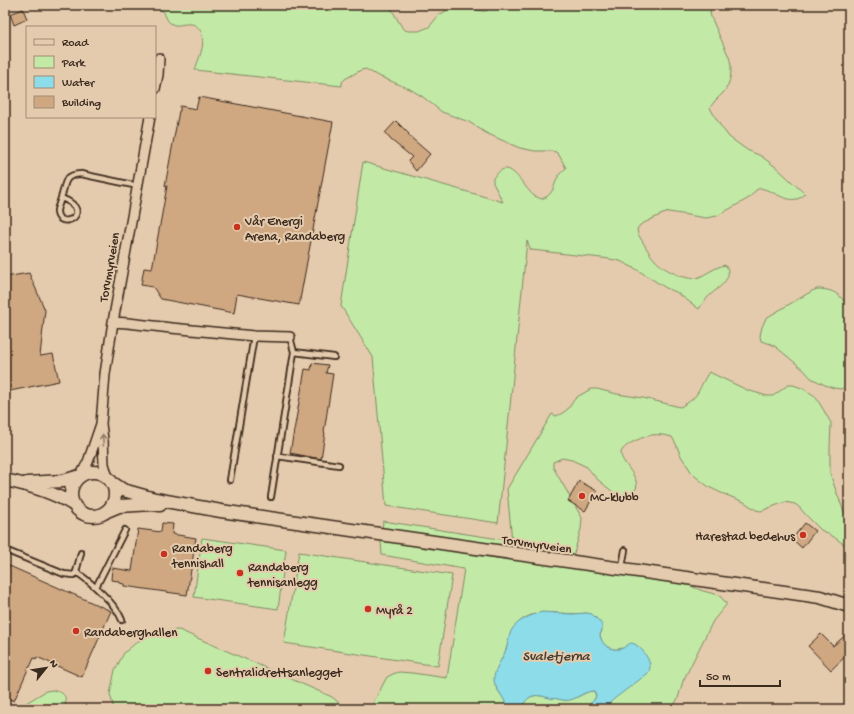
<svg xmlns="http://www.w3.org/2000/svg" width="854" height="714" font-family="'Gochi Hand',sans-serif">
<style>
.green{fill:#c2eaa6;stroke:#7e8a62}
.water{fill:#8ddcea;stroke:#6c9598}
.building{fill:#cfa882;stroke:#3b2a1e}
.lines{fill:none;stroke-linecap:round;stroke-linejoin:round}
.lane-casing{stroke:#3b2a1e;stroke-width:8}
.street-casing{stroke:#3b2a1e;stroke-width:12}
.secondary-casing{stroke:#3b2a1e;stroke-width:15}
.lane{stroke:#e5cbad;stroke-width:4.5}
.street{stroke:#e5cbad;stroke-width:9}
.secondary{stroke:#e5cbad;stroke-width:12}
.oneway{stroke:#907a66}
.poi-dot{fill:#c8321e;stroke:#e5cbad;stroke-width:1.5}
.labels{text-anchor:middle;stroke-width:4;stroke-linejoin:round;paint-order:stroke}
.poi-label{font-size:13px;fill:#3b2a1e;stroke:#e5cbad;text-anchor:start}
.street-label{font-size:13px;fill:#3b2a1e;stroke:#e5cbad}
.water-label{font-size:14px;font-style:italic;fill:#433c32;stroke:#e5cbad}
</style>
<rect width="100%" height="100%" fill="#e5cbad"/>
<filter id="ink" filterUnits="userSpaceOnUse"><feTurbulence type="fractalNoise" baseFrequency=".025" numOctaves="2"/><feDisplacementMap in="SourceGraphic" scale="8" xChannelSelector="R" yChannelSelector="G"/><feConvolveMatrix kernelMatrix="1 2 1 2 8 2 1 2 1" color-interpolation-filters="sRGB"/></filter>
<g filter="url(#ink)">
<path class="green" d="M152,5H389L403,29L408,31H419L429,27L439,15L456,5H462L476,10L483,11H486L496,5H712L710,12L711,17L729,57C733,68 731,84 723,93C718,98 713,102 710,108L720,125L729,137L747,150L761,156L777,168L805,194C791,208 776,191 760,188L756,190L749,198L717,216L706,218L669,212L660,215L640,225L637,229L638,234C643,242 649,254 655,260C662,269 686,281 697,278C707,274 715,267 725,265C736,278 717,288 708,297C705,300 701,305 699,309L676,292L666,288L636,269L620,261L610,259L532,250H531L527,241L498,523L386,506L373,357L341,306L363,162L503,202L493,183V178C497,174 500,169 506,169C515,169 526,189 533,195C536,197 539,198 542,199C555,194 553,185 559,175C561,172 564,170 566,168L559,155L556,152L551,151H535L520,148L515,146L486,133L469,122L442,112L423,97L410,89L376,75L366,69L361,70L345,79L342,82V86L195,70C199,57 207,43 200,30C197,26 195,24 190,24C184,23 177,27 172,24C166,21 166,15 163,11C160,9 155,8 152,5Z
M817,289C820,289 823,289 827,290C835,291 846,299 847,309C848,318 842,320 849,330V384L841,389L834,388L825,385L811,378L804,370L776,347L771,344L761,341L760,336L762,327L766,318L812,291Z
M709,372L747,390L767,396H773L788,385H793L802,388L815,396L823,409L831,423L830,447V473L835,488L844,512L849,520V552L846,546L834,537L821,530L806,515L799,507L795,504L785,502L761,511L756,510L744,502L719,492L709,487L696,477L692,473L681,456L675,442L672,437C666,435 658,434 651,435C643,437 621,445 621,454C621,457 623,460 625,463C629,469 641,483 635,490C633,494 626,496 622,498L618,496L597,479L587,467L572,460L562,458L553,462V467L582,518L581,529L572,560L678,582L688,585L703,591L719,595L726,603V605L713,621L683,681L678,698L672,709H604L614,699L622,648C611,652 602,646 600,635L602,630L587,613C559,617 527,601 510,635C508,639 508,645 506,650C502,661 496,665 496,678C495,680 495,682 495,684C497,693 507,697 506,709H371L372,705L387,677L393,674L399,672L412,673L447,678L464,569L382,555L381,542L383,521L512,541L507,489L552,414L556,416L561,414L568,409L574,400L577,397L591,389H597L617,394L643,398L680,407C701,397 698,388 709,372Z
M202,538L286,550L278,609L194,597Z
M299,552L452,575L438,666L284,643Z
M179,630L332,697L338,702L342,709H114L110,694L115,670L124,653L137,642L152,634L168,631Z
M52,690C65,692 67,696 65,709H16L46,691Z
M589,691H594L596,696L594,700L585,709H521C530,689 539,697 556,698C559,699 562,700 565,700C572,700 582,695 589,691Z"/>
<path class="water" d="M542,612L572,614L587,613L592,614L599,621L602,625V630L600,635C602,646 612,652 623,648C625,647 628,644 631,643C639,643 650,659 650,666C650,669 649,672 647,674L614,699L604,709H585L594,700L596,696L594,691C585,691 578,698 570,700C566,701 562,700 558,699C555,698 552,699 549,698C534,693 528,695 521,709H506C507,698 496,692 494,681C493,671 501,661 505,652C508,646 508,638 511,631C517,620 531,615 542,612Z"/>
<path class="building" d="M23,9L27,19L14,25L10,14Z
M199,97L333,122L299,305L237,294L234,313L161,299L153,287L141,285L144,268L152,269L167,186H165L179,111H180V106L196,109Z
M396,121L409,134L408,135L430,154L416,171L408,161L412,157L391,140L385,133Z
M29,273L45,310L40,356L53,354L59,381L5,392V277Z
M312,363L328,365L326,373L333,374L324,432L325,433L321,459L290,453L305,369L311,370Z
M579,481L597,491L585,511L568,501Z
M162,523L173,524L172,534L196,538L187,595L124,586V584L119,583V581L111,580L112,568L132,571L138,529L161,532Z
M805,523L815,531L802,548L792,539Z
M5,564L111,611L82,677L37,657L36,659L34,658L30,667H29L14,701L5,697Z
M849,632V653L831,670L808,646L821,634L833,646Z"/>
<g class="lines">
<defs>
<path id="lane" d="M61,198C66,185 62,175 81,174L138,186
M61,198C66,200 72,202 75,207C83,220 56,228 57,210C58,206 60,202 61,198Z
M294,352L334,357
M277,456L339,465
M230,480L254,336
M271,497L294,352L290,337
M5,550L64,574L74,575L76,572L81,553
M622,567L625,550
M76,572C91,582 116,604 122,620
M96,587L125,530"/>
<path id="street" d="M155,89L158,75L159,58
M113,322L128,323L171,328L254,336L290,337
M101,424L105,374L113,322L150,117
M81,475L88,462L101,424L103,439L104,464L108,478"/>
<path id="secondary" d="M71 494a22 22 0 1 1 44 0a22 22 0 1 1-44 0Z
M5,480C29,485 53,492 74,505
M111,482L123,490L155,499L221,511L462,546L820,597L849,606
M27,483L63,481L80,476
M107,511L119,506L153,504L160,505"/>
</defs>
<use href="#lane" class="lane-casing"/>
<use href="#street" class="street-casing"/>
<use href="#secondary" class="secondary-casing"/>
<use href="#lane" class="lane"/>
<use href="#street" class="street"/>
<use href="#secondary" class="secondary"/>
</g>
<defs><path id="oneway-shaft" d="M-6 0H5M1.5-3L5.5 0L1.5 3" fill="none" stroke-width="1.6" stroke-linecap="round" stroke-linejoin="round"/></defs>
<use class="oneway" href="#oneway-shaft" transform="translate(103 440) rotate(-94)"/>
</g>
<g class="poi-dot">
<circle cx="237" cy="227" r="4"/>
<circle cx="582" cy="496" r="4"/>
<circle cx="803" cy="535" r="4"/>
<circle cx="164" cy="554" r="4"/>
<circle cx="240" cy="573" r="4"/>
<circle cx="368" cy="609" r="4"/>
<circle cx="76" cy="631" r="4"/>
<circle cx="208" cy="671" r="4"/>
</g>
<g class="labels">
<g class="poi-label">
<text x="245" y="225">Vår Energi<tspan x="245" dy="15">Arena, Randaberg</tspan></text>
<text x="590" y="501">MC-klubb</text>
<text x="795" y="540" text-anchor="end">Harestad bedehus</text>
<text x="172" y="552">Randaberg<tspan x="172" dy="15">tennishall</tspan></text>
<text x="248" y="571">Randaberg<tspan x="248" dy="15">tennisanlegg</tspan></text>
<text x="376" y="614">Myrå 2</text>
<text x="84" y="636">Randaberghallen</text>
<text x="216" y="676">Sentralidrettsanlegget</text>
</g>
<g class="street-label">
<text transform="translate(108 267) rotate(-80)" y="5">Torvmyrveien</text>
<text transform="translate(537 543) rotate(8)" y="5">Torvmyrveien</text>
</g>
<g class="water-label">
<text x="556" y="660">Svaletjerna</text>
</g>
</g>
<rect width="854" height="714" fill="none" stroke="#e5cbad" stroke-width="20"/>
<rect x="10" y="10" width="834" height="694" fill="none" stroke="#3b2a1e" stroke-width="1.5" filter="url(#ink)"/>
<rect x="26" y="26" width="130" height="92" fill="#e5cbad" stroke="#a18b74"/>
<rect x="34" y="39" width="20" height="6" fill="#e5cbad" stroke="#a18b74"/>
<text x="62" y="46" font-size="12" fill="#3b2a1e">Road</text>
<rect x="34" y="56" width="20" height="12" fill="#c2eaa6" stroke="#a18b74"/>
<text x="62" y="66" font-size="12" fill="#3b2a1e">Park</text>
<rect x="34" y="76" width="20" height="12" fill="#8ddcea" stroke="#a18b74"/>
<text x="62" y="86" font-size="12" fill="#3b2a1e">Water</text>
<rect x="34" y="96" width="20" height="12" fill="#cfa882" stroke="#a18b74"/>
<text x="62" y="106" font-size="12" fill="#3b2a1e">Building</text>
<g transform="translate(46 668) rotate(60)" stroke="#e5cbad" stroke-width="3" paint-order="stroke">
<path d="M0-3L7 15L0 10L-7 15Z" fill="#3b2a1e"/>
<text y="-6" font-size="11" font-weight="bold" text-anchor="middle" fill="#3b2a1e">N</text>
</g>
<path d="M700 680v6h80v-6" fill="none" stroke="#3b2a1e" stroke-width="2"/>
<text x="706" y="680" font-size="12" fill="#3b2a1e" stroke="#e5cbad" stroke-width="3" paint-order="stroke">50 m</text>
</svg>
